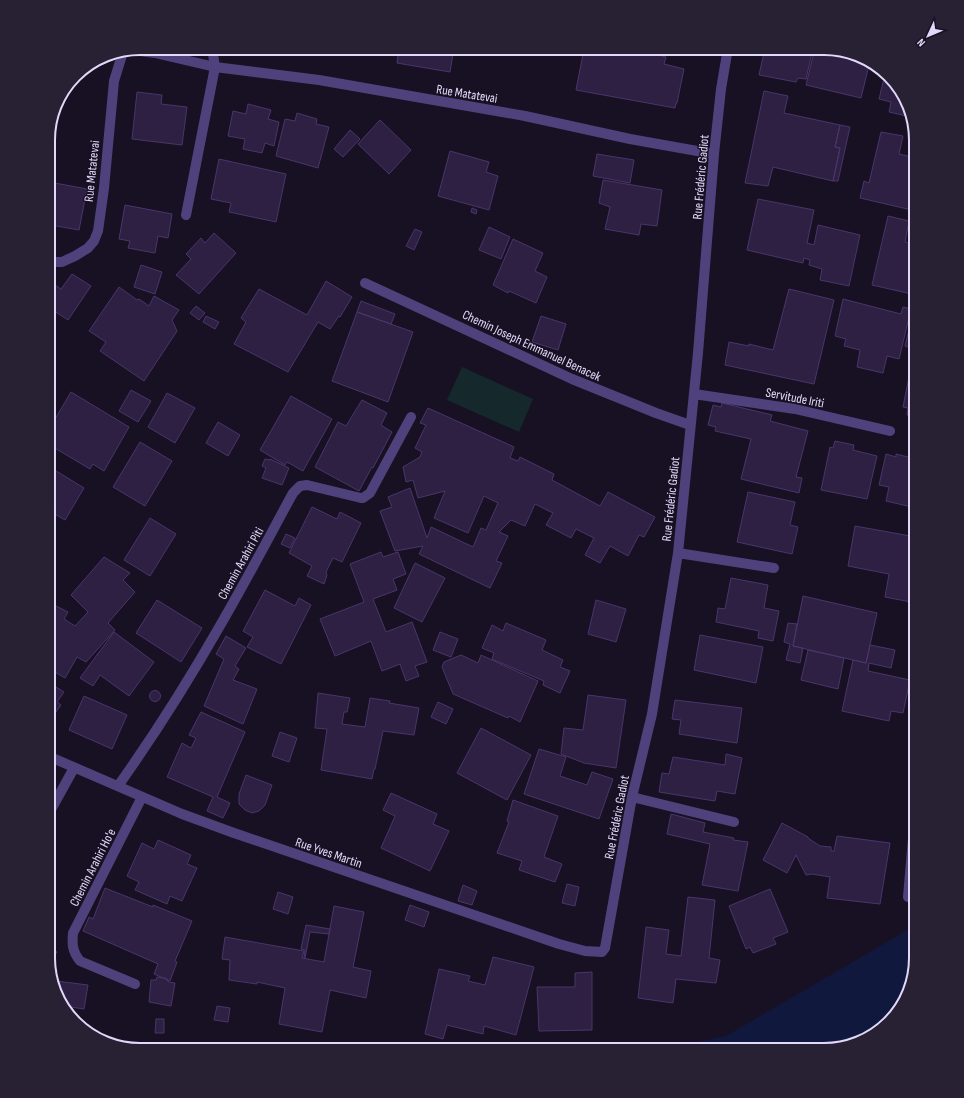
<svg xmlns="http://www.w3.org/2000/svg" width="964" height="1098" font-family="'Sofia Sans Condensed',sans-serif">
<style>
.green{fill:#15292c}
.water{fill:#10183d}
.building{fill:#2d2042;stroke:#4a356b}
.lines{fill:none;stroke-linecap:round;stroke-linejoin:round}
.minor{stroke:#4f427c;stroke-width:10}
.labels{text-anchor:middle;stroke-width:3;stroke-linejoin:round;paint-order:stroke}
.street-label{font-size:13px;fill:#e3d8fa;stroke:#181123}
.rim{fill:none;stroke:#e3d8fa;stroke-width:2}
</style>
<rect width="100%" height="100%" fill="#181123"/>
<path class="green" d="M462,367L533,399L519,432L447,400Z"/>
<path class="water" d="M916,925V958L906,999L880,1031L824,1050H657L726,1036Z"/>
<path class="building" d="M399,48H454L450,72L397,63Z
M603,48H630V51L637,52L638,48H645L663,51L662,56L666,57L664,64L684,69L677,103H676L675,108L576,90L583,54L590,55L591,52L600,54Z
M765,48H802V50L812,52L806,79L798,78L796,82L759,75Z
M815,48L826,51L827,48H829L870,61L861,98L806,85Z
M885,74L897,84L907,116L889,112L891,102L879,99Z
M764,91L788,96L784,113L840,125L835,147L840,148L833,181L773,167L768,186L745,183Z
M137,92L162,95L161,104L187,107L182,145L132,139Z
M248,104L271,110L268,119L279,122L274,146L265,143L262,153L243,149L245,139L228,136L233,111L246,114Z
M297,113L317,119L316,124L329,127L318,168L276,156L285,119L295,121Z
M380,120L411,150L389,174L358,144Z
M840,125L850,127L838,181H833L840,148L835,147Z
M350,130L360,139L343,157L334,149Z
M881,132L903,136L899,154L916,158V211L860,198L864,181L869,183Z
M450,151L489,162L486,172L498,176L489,210L438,196Z
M597,154L634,160L630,183L593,176Z
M219,159L286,174L276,222L229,212L231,203L211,199Z
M603,180L662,190L657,226L641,224L639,235L605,229L610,207L599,203Z
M55,183L87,189L79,230L51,225L50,230H48V216L49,217Z
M758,199L814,210L807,243L814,245L818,225L860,235L849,286L820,280L822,269L809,265L810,260L804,258L803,263L747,250Z
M125,205L172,214L168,238L158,236L155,253L128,248L130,241L119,239Z
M472,208L477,210L476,214L471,212Z
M888,216L909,221L905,242L914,244L913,254L916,255V295L872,285Z
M489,227L510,237L501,259L479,250Z
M415,229L422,232L414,250L406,246Z
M214,233L236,253L199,294L176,275L191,259L186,254L201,238L205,243Z
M513,239L543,253L535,271L547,277L536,303L509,291L508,293L493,285Z
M141,265L162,272L155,294L134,287Z
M72,274L91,286L68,320L48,307V282L49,281L61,289Z
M326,281L352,297L340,317L339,316L330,329L318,322L288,372L234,344L246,322L241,318L259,289L307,315Z
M119,287L137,300L139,299L149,306L154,296L179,310L172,320L177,331L144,381L100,351L106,342L89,331Z
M789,289L834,300L814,384L725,365L729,342L749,346V344L773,350Z
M843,299L901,314L903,307L911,309L899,359L887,356L883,373L857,367L860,350L844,346L846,339L835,336Z
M361,301L395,314L391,324L357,312Z
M196,306L205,313L199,320L190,313Z
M357,312L413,332L388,402L332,381Z
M913,313L916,314V349L905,346Z
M206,316L219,322L215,329L203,322Z
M541,316L566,324L558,350L532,342Z
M910,372L916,373V428L912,427L914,417L907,415L908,408L903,407Z
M131,390L151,401L138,422L119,411Z
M71,392L129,427L104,471L93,464L90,469L48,444V431Z
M167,393L195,408L175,443L148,427Z
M291,396L332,419L303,471L287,462L285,465L260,450Z
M362,400L387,413L381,425L392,432L373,468L372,467L359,491L315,467L338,422L346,426Z
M722,403L772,415L770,421L808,431L796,477L802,478L799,493L741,479L751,439L715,431L716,427L708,425L713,405L721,407Z
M428,408L514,447L510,458L518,461L520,457L554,474L552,480L600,506L608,492L655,517L644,537L639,535L628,556L610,546L600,563L585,555L594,538L576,529L571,538L546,525L553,513L535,504L525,526L511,520L499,532L508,536L496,561L502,563L490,588L419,554L423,546L395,551L380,511L392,507L388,497L410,488L427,538L431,527L473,547L481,528L486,530L498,503L484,496L468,533L434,518L445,491L418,498L413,480L406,482L403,467L420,457L422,452L415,448L426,425L420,423Z
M218,422L240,435L228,456L206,443Z
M835,441L854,445L853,450L877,456L867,499L821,490L830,447L833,448Z
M140,442L172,461L145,506L113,487Z
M886,454L896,457V454L916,459V508L886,501L889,487L879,485Z
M265,459L270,460V459L289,468L282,485L262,478L266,468L262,466Z
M48,466L84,488L65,520L48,510Z
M748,492L795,502L790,525L798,527L792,554L737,542Z
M312,507L337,519L340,512L361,523L342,562L333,558L326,572L327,575L324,584L307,576L312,566L289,553Z
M150,518L176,534L150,576L124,560Z
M855,526L916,537V603L885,597L889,574L848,566Z
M286,534L295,538L290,548L281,544Z
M48,538L54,542L48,552Z
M381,552L383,557L398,552L406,574L393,579L397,590L373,599L386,632L412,622L427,662L415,666L419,676L406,681L400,664L382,671L371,641L335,656L320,619L364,602L350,564Z
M104,557L130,573L123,580L135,592L108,623L115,630L86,662L77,657L65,678L48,668V656L50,652L48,651V602L68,612L64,619L75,626L88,612L71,595Z
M415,563L445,578L422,622L394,608Z
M731,578L768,585L764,608L779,611L773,641L758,638L759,631L716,622L718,608L725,609Z
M265,590L295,606L299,598L311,605L281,664L247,647L253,637L243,631Z
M803,596L877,613L866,663L793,646Z
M157,600L202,628L181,662L136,633Z
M596,600L626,609L616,642L588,634Z
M506,623L546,640L542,650L563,660L560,667L570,671L560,693L543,685L544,681L492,659L494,653L482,648L492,625L503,631Z
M788,623L797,624L793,646L803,648L800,663L786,660L790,644L784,642Z
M114,632L154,662L129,696L100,675L93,686L80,678Z
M440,632L458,639L451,657L433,650Z
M700,635L763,647L756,683L694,670Z
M226,636L246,648L235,666L239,669L233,680L257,689L243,724L204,706L224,659L216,654Z
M870,645L895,650L891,668L869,663L868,671L910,680L903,713L891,711L889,721L842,711L853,660L866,663Z
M808,650L844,658L838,689L801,680Z
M461,655L478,663L481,655L538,681L520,722L509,716L508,718L453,694L442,667L444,662Z
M56,687L64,692L57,702L61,705L48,723V696L49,697Z
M149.5 696a5.5 5.5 0 1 1 11 0a5.5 5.5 0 1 1-11 0Z
M318,693L350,698L347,712H344L342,724L365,727L370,698L390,701L389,703L419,708L414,735L383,731L375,769H374L372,779L321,770L327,729L315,728Z
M588,695L626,700L616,768L584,763L561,754L564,728L583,730Z
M84,696L127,715L112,749L69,730Z
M675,700L742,708L737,743L679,734L681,720L672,719Z
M438,702L453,709L446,724L431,717Z
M201,712L245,732L217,797L230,803L223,818L207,811L213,797L167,777L182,743L191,748L196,738L189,735Z
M481,728L531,755L507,800L457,773Z
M280,732L297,738L289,762L272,756Z
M539,749L566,757L560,776L587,785L592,772L613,779L599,819L524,794Z
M726,754L742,758L735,794L717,791L715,801L659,792L662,773L669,774L673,757L725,765Z
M246,775L272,785L265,805L259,811L252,813L245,810L239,804V794Z
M391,793L437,814L433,824L449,831L430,871L381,848L395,816L383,810Z
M513,800L558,816L544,857L562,864L555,882L519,870L522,861L497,853L509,822L507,821Z
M671,814L705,823L703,832L734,838L733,840L748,842L738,891L702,885L710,844L667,834Z
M782,823L808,837V838L820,846L831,847V851H834L837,836L890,843L880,904L827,898L830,877L812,874L806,875L796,855L787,873L763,860Z
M158,840L191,855L187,864L197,868L182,901L170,896L167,904L135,890L139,882L127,876L142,843L154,849Z
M567,884L579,887L575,906L562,903Z
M463,885L477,891L472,905L458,901Z
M105,888L153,907V905L192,921L175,961L177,962L170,981L154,974L158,964L83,931L89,917L93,919Z
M770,889L788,932L773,938L776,944L753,953L750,947L746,949L729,906Z
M278,892L293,897L288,914L273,909Z
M688,897L715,900L709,958L720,960L716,983L676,979L673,1003L638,998L646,927L669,930L666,954L681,956Z
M410,905L429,912L424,927L405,920Z
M334,906L364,912L353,967L371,971L366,998L330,990L322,1032L279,1024L285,988L257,982V984L229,980L230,960L222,959L225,937L304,951L302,958L324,962Z
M306,925L330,929L329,934L310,932L305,958H304L305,950L301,949Z
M48,946L57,952L50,964L48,958Z
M493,957L534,967L516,1035L484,1026L483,1034L447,1025L443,1039L425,1034L439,969L470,976L468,981L485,985Z
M51,967L57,970L54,975Z
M592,972V1030L539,1031L537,987H575V973Z
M157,977L165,978L168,980V982L175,983L171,1006L149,1002L151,980H156Z
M56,981L88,985L84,1009L64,1006Z
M217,1006L230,1008L228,1022L214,1020Z
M156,1019H164V1033H155Z"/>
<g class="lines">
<path class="minor" d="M132,50L155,53L215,67L319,80L525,116L630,139L714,154
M186,215L215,67L212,48
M48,262H62L75,256L88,248L94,241L98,231L104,188L114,81L123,52
M365,283L572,379L656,413L690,425
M694,394L795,409L890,431
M678,553L774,568
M48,756L182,814L234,833L559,944L585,951L602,952L605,948L632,797L652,714L678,553L698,353L714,154L721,89L728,48
M118,786C155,734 189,680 221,624C246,581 269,537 293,493L300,486L307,485L361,498H363L370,493L411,417
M632,797L734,822
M48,815L74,768
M908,897L916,803
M135,984L80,961C72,951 72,944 73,933L142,797"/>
</g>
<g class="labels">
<g class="street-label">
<text transform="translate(467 93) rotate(9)" y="5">Rue Matatevai</text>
<text transform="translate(91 171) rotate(-84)" y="5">Rue Matatevai</text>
<text transform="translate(700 177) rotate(-85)" y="5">Rue Frédéric Gadiot</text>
<text transform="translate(532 345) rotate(25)" y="5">Chemin Joseph Emmanuel Benacek</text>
<text transform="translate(795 397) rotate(11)" y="5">Servitude Iriti</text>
<text transform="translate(670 499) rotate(-84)" y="5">Rue Frédéric Gadiot</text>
<text transform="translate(240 563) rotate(-61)" y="5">Chemin Arahiri Piti</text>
<text transform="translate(616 817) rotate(-79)" y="5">Rue Frédéric Gadiot</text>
<text transform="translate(329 852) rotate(19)" y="5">Rue Yves Martin</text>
<text transform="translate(92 867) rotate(-63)" y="5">Chemin Arahiri Ho'e</text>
</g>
</g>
<path d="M0 0H964V1098H0ZM140 55H824A85 85 0 0 1 909 140V958A85 85 0 0 1 824 1043H140A85 85 0 0 1 55 958V140A85 85 0 0 1 140 55Z" fill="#282134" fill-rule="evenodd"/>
<path class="rim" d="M140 55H824A85 85 0 0 1 909 140V958A85 85 0 0 1 824 1043H140A85 85 0 0 1 55 958V140A85 85 0 0 1 140 55Z"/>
<g transform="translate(928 36) rotate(226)" stroke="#181123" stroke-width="3" paint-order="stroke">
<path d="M0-3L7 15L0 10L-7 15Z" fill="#e3d8fa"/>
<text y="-6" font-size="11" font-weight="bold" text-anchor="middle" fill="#e3d8fa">N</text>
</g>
</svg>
